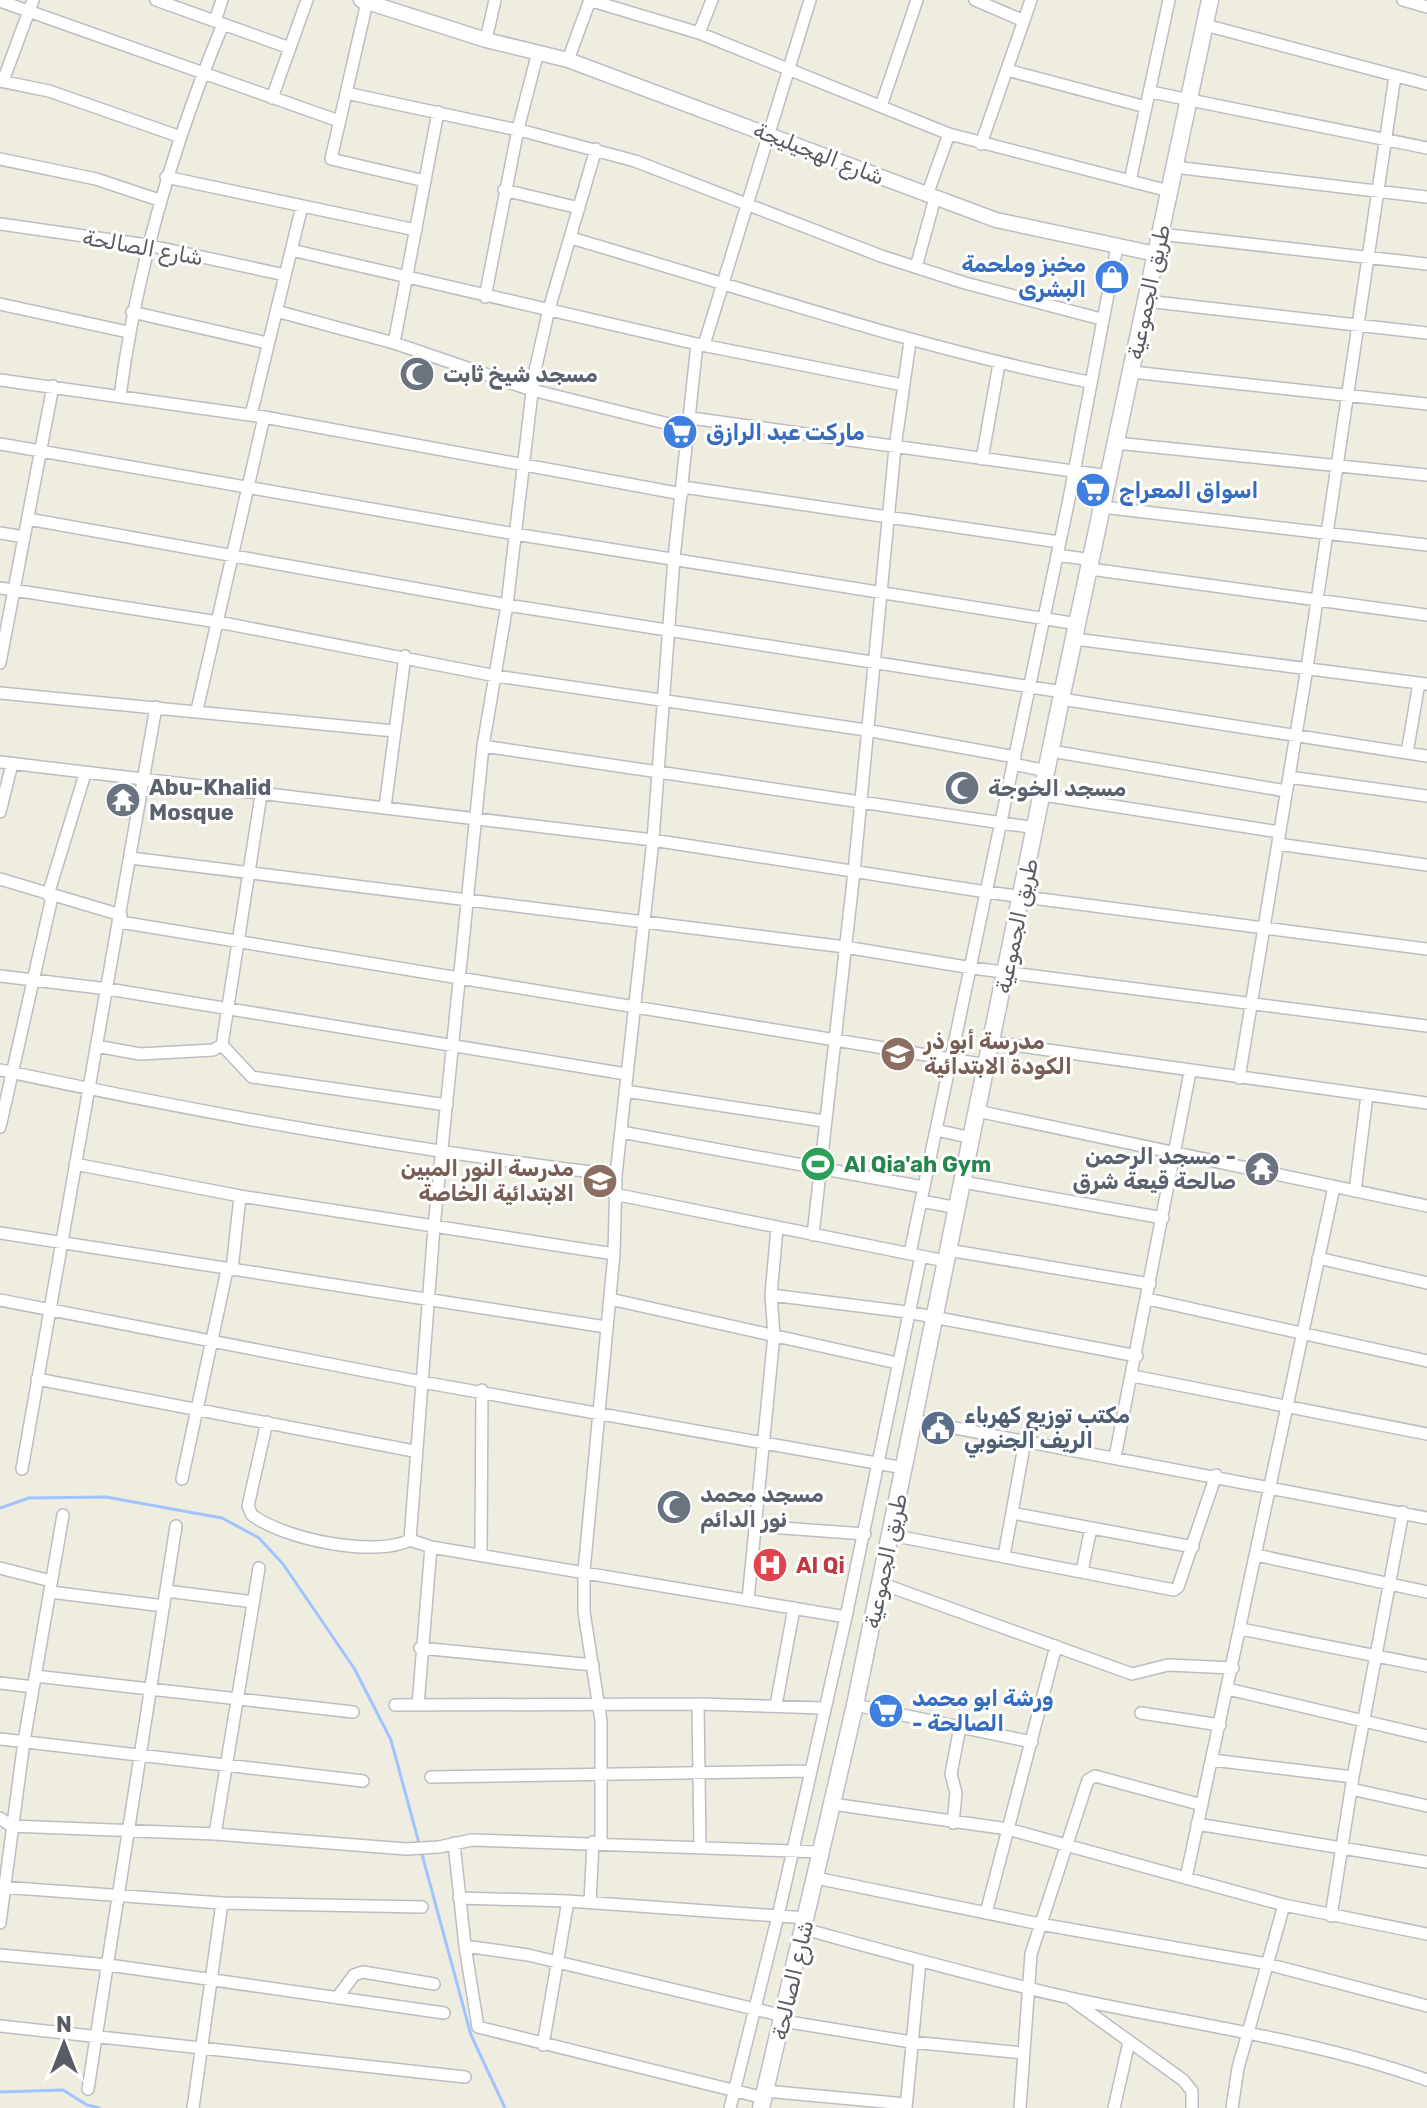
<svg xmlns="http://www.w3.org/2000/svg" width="1427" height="2108" font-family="Rubik,Vazirmatn,sans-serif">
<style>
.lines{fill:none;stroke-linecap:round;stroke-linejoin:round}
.stream{stroke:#9fc4ff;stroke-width:3}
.minor-casing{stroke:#bbbdc3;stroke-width:14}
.tertiary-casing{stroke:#bbbdc3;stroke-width:17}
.secondary-casing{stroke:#bdbfc8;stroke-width:19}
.minor{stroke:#fff;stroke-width:11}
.tertiary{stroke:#fff;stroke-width:14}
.secondary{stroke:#fff;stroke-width:16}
.labels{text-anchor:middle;stroke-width:6;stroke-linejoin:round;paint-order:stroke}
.street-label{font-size:22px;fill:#595c63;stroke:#fff}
.shop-label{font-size:22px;font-weight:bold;fill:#366cbe;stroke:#fff;text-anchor:start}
.worship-label{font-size:22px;font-weight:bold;fill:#5b616d;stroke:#fff;text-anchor:start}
.education-label{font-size:22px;font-weight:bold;fill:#785e54;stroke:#fff;text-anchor:start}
.leisure-label{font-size:22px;font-weight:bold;fill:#27864d;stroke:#fff;text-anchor:start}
.service-label{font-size:22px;font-weight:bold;fill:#4e5e75;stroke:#fff;text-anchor:start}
.health-label{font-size:22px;font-weight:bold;fill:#be3a42;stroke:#fff;text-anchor:start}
</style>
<rect width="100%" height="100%" fill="#eeede0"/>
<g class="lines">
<path class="stream" d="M0,1508L29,1498L106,1497L222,1518L259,1538L283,1564L354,1668L391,1740L471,2035L505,2108
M0,2092L63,2090L87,2105L99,2108"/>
<defs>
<path id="minor" d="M156,0L290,48
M589,0L699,33L949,134L1169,191
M975,0L1024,21
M1403,0L1427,7
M0,1L339,121
M367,2L331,159L425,181
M215,21L222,0
M1205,25L1427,84
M699,33L712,0
M486,40L495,0
M568,60L590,0
M1007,70L1146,107
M0,81L49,91L178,136
M3,81L33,0
M1151,92L1427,148
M346,93L527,132L635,161L881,256L965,283L1101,319
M272,98L307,0
M881,106L917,0
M981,144L1031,0
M0,159L96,179L159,200
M1174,167L1427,197
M166,177L416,230
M1130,181L1169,0
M504,190L579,208
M927,195L949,134
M0,224L147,245L285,275
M1160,234L1427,264
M571,238C743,288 913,347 1089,382
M291,250L697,344L903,385
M916,267L935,198
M485,297L518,129L538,52
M1146,301L1427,333
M0,304L128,332
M276,311L394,343L532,390L689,429
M132,312L267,343
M394,343L438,112
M704,345L810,0
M1132,372L1427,404
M0,380L264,417L682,494
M120,396C137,266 173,145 223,24
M251,415L302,206
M691,418L1109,476
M1116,443L1427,475
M0,444L515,534L1078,624
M982,459L999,364
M683,487L1059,542
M1102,507L1427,545
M28,519L507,605L1063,692
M0,533L24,537
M1057,555L1092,560
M1090,569L1427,615
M0,588L218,622L496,676L866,730L1015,757
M1075,639L1427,684
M0,663L53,386
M0,693L394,731
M1061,699L1427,756
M197,710L264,417
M483,746L1036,828
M1051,751L1286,791
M1407,753L1419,683
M0,762L653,840L986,892L1427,949
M1013,764L1047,771
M1289,777L1427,796
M1043,795L1279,832
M385,807L405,656
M0,812L12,764
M1278,844L1427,865
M131,858L845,947L972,968L1427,1026
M0,879L121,915
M48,895L85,774
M120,922L987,1065
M0,976L108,989L626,1074
M991,1042L1427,1103
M222,1045L261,795
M222,1045L252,1077L447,1105
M96,1046L140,1054L213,1050L222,1045
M0,1070C206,1114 406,1150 616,1175
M1239,1078L1307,668L1395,76
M625,1091L824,1121
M977,1111L1427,1206
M0,1127L52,897
M936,1130L972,1138
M621,1132L923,1187
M75,1164L240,1196L614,1254
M963,1182L1163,1218
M1355,1191L1367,1095
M614,1194L945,1261
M921,1201L958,1208
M0,1233L606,1327
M813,1235L854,872L895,448L910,341
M948,1250L1150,1284
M910,1253L1069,499L1117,247
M1318,1258L1427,1283
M232,1270L240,1196
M771,1295L907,1312L1137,1356
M610,1299L897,1363
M1148,1299L1427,1361
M0,1300L422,1382L904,1468
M1133,1376L1427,1434
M37,1379L414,1451
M913,1420L1427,1518
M267,1422L248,1506L252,1515C284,1539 375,1558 410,1540
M1115,1457L1190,1072
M22,1469L156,707
M182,1479L227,1270
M1012,1513L1193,1547
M754,1526L865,1534
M891,1535L1174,1590L1178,1587L1216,1475
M410,1540L434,1227L483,746L507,605L534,375L549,309L596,149
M410,1540L431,1547L846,1617
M481,1553L482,1390
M1256,1555L1427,1592
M1004,1556L1025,1441
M0,1568L51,1581
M1082,1571L1091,1528
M880,1583L1132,1674L1168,1665L1233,1668
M166,1591L254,1602
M50,1592L164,1606
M748,1600L774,1335L771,1295L777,1228
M1241,1629L1427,1666
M420,1648L593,1665
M35,1676L353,1712
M0,1683L33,1687
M1228,1689L1427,1736
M698,1704L700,1846
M395,1705L698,1704L823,1708
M418,1705L431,1547
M776,1705L794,1608
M855,1705L1032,1742
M1141,1713L1220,1725
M0,1739L363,1781
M1212,1760L1353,1777
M431,1777L810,1771
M1351,1789L1427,1806
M832,1804L1008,1829L1284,1905L1427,1934
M0,1818L11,1826L215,1834L406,1849L439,1847L472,1840L822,1852
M953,1823L956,1793L951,1774L960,1727
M1197,1824L1427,1862
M215,1834L259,1568
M601,1842V1721L584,1612V1571L614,1254L616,1175L653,840L674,558L697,344
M454,1843L465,1946L478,2027L764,2098
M816,1878L1040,1924L1267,1964L1427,2006
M1186,1878L1334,1187
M0,1887L222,1903L422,1907
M459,1898L568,1901L807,1918
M590,1902L593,1842
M986,1913L1056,1646
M1331,1916L1353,1777L1403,1512
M0,1923L24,1741L63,1515
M804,1929C892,1953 981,1978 1070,1998C1189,2024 1312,2039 1427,2080
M465,1946L528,1955L784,2016
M0,1955L109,1965L444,2013
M337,1998L354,1975L363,1972L434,1984
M1072,2000L1183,2080L1192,2091V2108
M783,2021L911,2042L1023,2053
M0,2026L465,2077
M543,2045L568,1901
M88,2089L176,1526
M765,2091L906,2104
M193,2108L222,1903
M730,2108L778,1916L846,1617L921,1256
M906,2108L920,1961
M1020,2108L1031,1954L1088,1780L1095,1776L1202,1805
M1114,2108L1129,2042
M1232,2108L1238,2068L1284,1905"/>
<path id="tertiary" d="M361,0L486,40L568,60L996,220L1156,254"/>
<path id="secondary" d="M761,2108L855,1705L1061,699L1210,0"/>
</defs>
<use href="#minor" class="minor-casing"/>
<use href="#tertiary" class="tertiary-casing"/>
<use href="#secondary" class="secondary-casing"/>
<use href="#minor" class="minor"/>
<use href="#tertiary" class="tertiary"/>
<use href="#secondary" class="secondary"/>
</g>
<defs>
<symbol id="shop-disc" viewBox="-11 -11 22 22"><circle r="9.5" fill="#3f7fe0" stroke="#fff"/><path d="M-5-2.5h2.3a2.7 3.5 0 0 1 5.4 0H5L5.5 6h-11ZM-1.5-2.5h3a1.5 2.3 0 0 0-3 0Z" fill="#fff"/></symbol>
<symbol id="mosque-disc" viewBox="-11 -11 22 22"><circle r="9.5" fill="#6b7280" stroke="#fff"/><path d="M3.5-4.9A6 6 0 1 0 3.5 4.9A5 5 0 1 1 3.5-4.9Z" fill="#fff"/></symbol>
<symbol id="supermarket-disc" viewBox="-11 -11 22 22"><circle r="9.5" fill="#3f7fe0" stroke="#fff"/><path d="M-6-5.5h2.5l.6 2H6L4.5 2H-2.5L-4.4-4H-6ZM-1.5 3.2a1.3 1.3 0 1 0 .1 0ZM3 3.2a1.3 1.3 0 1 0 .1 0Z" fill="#fff"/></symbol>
<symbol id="temple-disc" viewBox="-11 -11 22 22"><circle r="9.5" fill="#6b7280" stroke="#fff"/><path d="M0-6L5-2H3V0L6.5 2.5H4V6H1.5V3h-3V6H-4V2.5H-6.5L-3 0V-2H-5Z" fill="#fff"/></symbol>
<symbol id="school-disc" viewBox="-11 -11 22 22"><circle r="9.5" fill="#8d6e63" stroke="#fff"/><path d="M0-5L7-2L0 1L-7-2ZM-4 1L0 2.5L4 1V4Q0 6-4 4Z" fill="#fff"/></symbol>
<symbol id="stadium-disc" viewBox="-11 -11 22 22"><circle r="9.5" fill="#2e9e5b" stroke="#fff"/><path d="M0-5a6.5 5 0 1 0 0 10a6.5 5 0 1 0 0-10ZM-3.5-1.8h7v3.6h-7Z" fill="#fff"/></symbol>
<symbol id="civic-disc" viewBox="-11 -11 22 22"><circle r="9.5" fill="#5c6f8a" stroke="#fff"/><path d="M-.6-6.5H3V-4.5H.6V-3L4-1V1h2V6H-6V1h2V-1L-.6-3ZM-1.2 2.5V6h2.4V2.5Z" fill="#fff"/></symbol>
<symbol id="hospital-disc" viewBox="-11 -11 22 22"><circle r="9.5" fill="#e0444e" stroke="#fff"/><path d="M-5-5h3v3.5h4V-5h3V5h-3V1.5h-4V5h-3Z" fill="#fff"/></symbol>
</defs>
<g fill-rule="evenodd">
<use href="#shop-disc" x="1092" y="257" width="40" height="40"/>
<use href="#mosque-disc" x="397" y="354" width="40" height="40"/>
<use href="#supermarket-disc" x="660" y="412" width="40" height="40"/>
<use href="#supermarket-disc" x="1073" y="470" width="40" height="40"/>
<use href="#mosque-disc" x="942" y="768" width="40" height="40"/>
<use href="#temple-disc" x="103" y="780" width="40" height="40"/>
<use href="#school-disc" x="878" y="1034" width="40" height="40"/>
<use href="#stadium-disc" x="798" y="1144" width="40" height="40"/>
<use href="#temple-disc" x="1242" y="1149" width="40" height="40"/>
<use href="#school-disc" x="580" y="1161" width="40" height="40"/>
<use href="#civic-disc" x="918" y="1408" width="40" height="40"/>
<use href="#mosque-disc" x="654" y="1487" width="40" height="40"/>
<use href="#hospital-disc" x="750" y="1545" width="40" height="40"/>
<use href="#supermarket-disc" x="866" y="1691" width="40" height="40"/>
</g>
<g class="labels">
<g class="street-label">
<text transform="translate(819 153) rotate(21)" y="8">شارع الهجيليجة</text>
<text transform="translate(143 247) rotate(10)" y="8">شارع الصالحة</text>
<text transform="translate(1148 292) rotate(-78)" y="8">طريق الجموعية</text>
<text transform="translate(1016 926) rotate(-78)" y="8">طريق الجموعية</text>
<text transform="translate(885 1561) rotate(-78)" y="8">طريق الجموعية</text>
<text transform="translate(792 1980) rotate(-77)" y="8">شارع الصالحة</text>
</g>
<g class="shop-label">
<text x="1086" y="272" text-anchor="end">مخبز وملحمة<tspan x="1086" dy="25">البشرى</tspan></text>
<text x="706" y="440">ماركت عبد الرازق</text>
<text x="1119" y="498">اسواق المعراج</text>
<text x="912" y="1706">ورشة ابو محمد<tspan x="912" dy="25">- الصالحة</tspan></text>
</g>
<g class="worship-label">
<text x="443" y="382">مسجد شيخ ثابت</text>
<text x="149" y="795">Abu-Khalid<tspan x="149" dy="25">Mosque</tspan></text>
<text x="988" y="796">مسجد الخوجة</text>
<text x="1236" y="1164" text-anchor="end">مسجد الرحمن -<tspan x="1236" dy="25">صالحة قيعة شرق</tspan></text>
<text x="700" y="1502">مسجد محمد<tspan x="700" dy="25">نور الدائم</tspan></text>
</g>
<g class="education-label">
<text x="924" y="1049">مدرسة أبو ذر<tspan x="924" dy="25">الكودة الابتدائية</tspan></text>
<text x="574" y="1176" text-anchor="end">مدرسة النور المبين<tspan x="574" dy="25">الابتدائية الخاصة</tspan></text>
</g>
<g class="leisure-label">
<text x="844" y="1172">Al Qia'ah Gym</text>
</g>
<g class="service-label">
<text x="964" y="1423">مكتب توزيع كهرباء<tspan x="964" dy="25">الريف الجنوبي</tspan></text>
</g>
<g class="health-label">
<text x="796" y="1573">Al Qi</text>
</g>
</g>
<g transform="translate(64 2044)" stroke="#ffffff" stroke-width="6" paint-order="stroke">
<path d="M0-6L14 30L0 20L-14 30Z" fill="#595c63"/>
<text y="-12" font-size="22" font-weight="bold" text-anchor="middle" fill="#595c63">N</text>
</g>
</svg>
